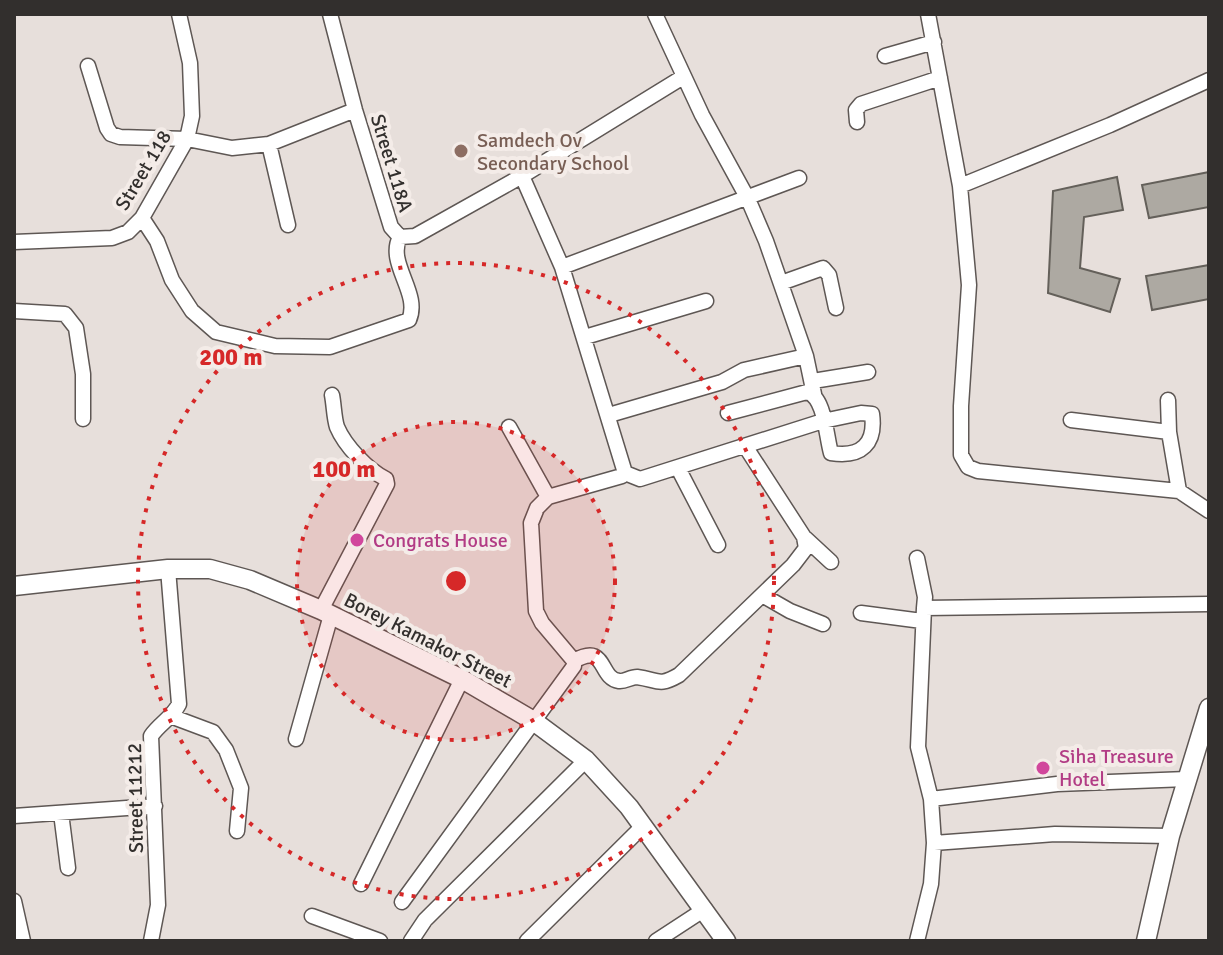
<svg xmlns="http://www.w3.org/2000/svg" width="1223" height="955" font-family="Signika,sans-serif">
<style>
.building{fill:#ada9a2;stroke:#64605a;stroke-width:2}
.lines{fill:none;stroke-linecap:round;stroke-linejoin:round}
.minor-casing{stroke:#5e5754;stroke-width:17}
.major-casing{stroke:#5e5754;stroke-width:21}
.minor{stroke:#fff;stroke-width:14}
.major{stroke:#fff;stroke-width:18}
.ring{fill:none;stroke:#d62828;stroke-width:4;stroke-dasharray:4 8}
.education-dot{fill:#8d6e63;stroke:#f4ece8;stroke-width:3}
.hotel-dot{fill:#d1479c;stroke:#f4ece8;stroke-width:3}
.labels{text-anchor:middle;stroke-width:8;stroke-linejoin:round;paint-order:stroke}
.education-label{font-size:20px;fill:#785e54;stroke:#f4ece8;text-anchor:start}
.street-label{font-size:20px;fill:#322f2d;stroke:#f4ece8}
.hotel-label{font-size:20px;fill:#b23c85;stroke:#f4ece8;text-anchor:start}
.centre{fill:#d62828;stroke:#f4ece8;stroke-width:4}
.ring-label{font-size:24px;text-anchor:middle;font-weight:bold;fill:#d62828;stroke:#f4ece8;stroke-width:8;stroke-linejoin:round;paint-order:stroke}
</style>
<rect width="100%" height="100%" fill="#e7dfdb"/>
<path class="building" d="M1209,172V207L1149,218L1142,185Z
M1117,177L1123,210L1084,217L1080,268L1120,279L1110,312L1048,293L1053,191Z
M1209,265V299L1152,310L1146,276Z"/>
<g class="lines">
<defs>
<path id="minor" d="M330,14L355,110L391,227L400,237L415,236L522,176L683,77
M655,14L702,115L748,199L766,241L806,356L814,394
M928,14L960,186L969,285L961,406V455L968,467L978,471L1179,491L1209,511
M885,56L934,42
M88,66L107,128L111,134L120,137L187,139L232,148L269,144L355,110
M857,122L856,110L861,104L940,78
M269,144L288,225
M522,176L562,267L625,473
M960,186L1110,125L1209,80
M142,218L157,241L172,280L192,311L216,332L275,346L330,347L409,320C421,293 386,263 400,237
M14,242L112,238L128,232L142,218L187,139L192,116L190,63L179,14
M562,267L799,178
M781,283L823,268L829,275L836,308
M14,311L65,314L76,328L83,374V419
M585,337L706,301
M813,381L868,372
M1168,400L1169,432L1179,491
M609,415L722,382L744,370L806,356
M1071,420L1169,432
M509,427L548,497
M745,446L804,537L831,562
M678,468L718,545
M625,473L640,479L823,421L861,413L872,414C876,443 862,458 831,453C826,436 825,397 807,392L728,413
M917,558L925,597L924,608
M762,595L790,611L823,624
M321,610L387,484L386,479C368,470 345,446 337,427C334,418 334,405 332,395
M861,613L922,621
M574,661L542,623L536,611L531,523L537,508L548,497L622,476L625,473
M173,717L213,732L226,750L241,788L237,831
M296,739L331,615
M931,799L1057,784L1187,779
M61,813L68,868
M14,816L155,806
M934,843L1055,834L1170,836
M361,884L462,679
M14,901L23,941
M402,902L574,666V661C607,642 598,678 619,681C625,682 630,677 637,677C659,680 658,687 679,675L793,565L806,548L804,537
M312,916L380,941
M151,941L158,905L151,736C160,723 172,718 179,704L168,569
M411,941L425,920L586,760
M527,941L643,826
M656,941L705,909
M917,941L931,884L934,843L931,799L918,747L924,608L1209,604"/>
<path id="major" d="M14,586L168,569H210L250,580L321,610L462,679L532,720L586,760L629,807L726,941
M1146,941L1170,836L1209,708"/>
</defs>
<use href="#minor" class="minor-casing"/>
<use href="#major" class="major-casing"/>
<use href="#minor" class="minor"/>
<use href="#major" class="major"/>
</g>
<circle cx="456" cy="581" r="159" fill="#d62828" fill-opacity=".12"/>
<g class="ring">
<circle cx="456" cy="581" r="159"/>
<circle cx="456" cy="581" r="318"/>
</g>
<circle class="education-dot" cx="461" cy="151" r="8"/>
<g class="hotel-dot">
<circle cx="357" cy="540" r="8"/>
<circle cx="1043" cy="768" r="8"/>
</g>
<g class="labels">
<g class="education-label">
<text x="477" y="147">Samdech Ov<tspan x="477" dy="23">Secondary School</tspan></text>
</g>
<g class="street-label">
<text transform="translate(392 163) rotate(73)" y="7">Street 118A</text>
<text transform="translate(143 170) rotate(-59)" y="7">Street 118</text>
<text transform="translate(428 640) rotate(27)" y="7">Borey Kamakor Street</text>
<text transform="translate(135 798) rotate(-91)" y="7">Street 11212</text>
</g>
<g class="hotel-label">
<text x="373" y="547">Congrats House</text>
<text x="1059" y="763">Siha Treasure<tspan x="1059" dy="23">Hotel</tspan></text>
</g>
</g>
<circle cx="456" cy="581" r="12" class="centre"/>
<g class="ring-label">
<text x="231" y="365">200 m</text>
<text x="344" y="477">100 m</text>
</g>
<rect width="1223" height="955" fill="none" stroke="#322f2d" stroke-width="32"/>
</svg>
